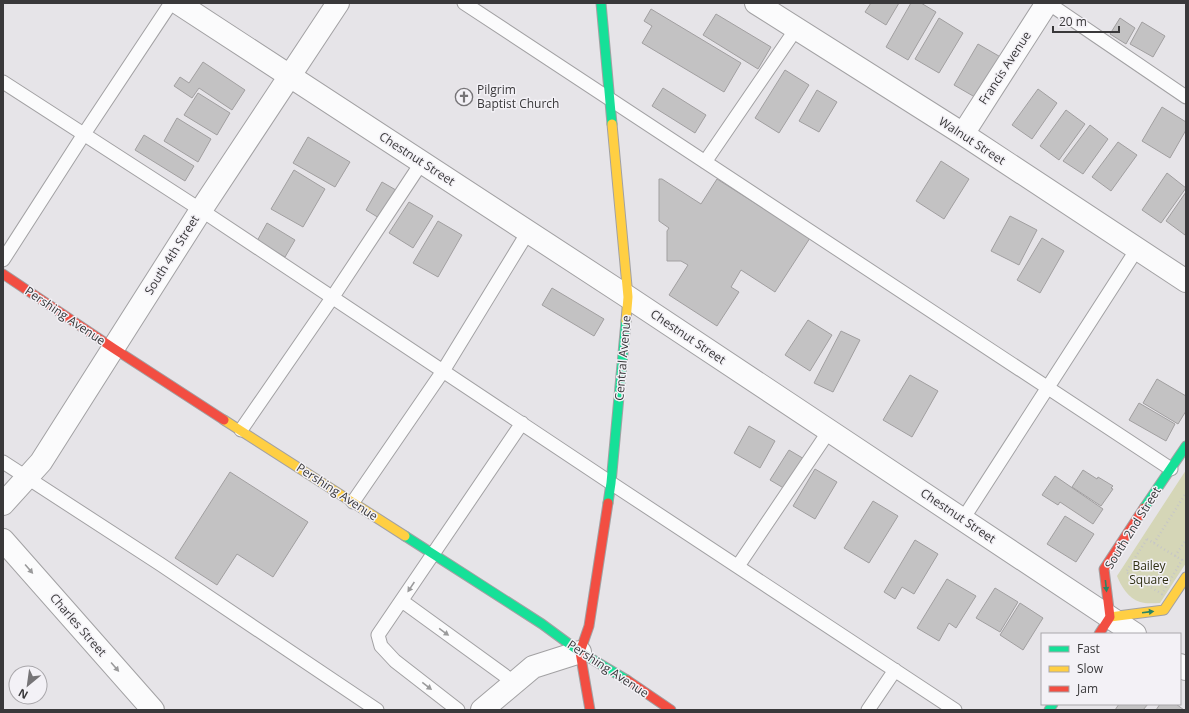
<svg xmlns="http://www.w3.org/2000/svg" width="1189" height="713" font-family="'Open Sans',sans-serif">
<style>
.green{fill:#d5d6b7}
.building{fill:#c3c2c3;stroke:#a19fa0}
.lines{fill:none;stroke-linecap:round;stroke-linejoin:round}
.lane-casing{stroke:#a2a1a3;stroke-width:15}
.street-casing{stroke:#a2a1a3;stroke-width:24}
.fast-casing{stroke:#a2a1a3;stroke-width:11}
.slow-casing{stroke:#a2a1a3;stroke-width:11}
.jam-casing{stroke:#a2a1a3;stroke-width:11}
.path{stroke:#c6c6c7;stroke-width:2.5;stroke-dasharray:1 3;stroke-linecap:butt}
.lane{stroke:#fbfbfc;stroke-width:13}
.street{stroke:#fbfbfc;stroke-width:22}
.fast{stroke:#16e098;stroke-width:9}
.slow{stroke:#ffcf43;stroke-width:9}
.jam{stroke:#f24e42;stroke-width:9}
.oneway{fill:#9a9a9b}
.oneway2{fill:#298464}
.labels{text-anchor:middle;stroke-width:3;stroke-linejoin:round;paint-order:stroke}
.street-label{font-size:12px;fill:#39383a;stroke:#f3f1f6}
.poi-label{font-size:12px;fill:#39383a;stroke:#f3f1f6;text-anchor:start}
.park-label{font-size:12px;fill:#303113;stroke:#f3f1f6}
</style>
<rect width="100%" height="100%" fill="#e6e4e8"/>
<path class="green" d="M1186,470V563L1160,603C1154,603 1146,604 1140,602C1128,598 1121,586 1117,576Z"/>
<path class="building" d="M871,3H899L886,25L865,12Z
M911,3H921L936,12L908,60L886,47Z
M651,9L741,63L724,92L642,43L652,26L644,21Z
M716,14L771,47L758,69L703,35Z
M939,18L963,33L939,73L915,59Z
M1120,18L1135,28L1126,44L1110,34Z
M1142,22L1165,36L1153,57L1130,44Z
M978,44L1004,59L980,100L954,85Z
M203,62L245,90L232,110L199,88L192,98L174,86L180,77L189,83Z
M785,70L809,85L779,133L755,118Z
M663,88L706,115L695,133L652,106Z
M1038,89L1057,103L1032,139L1012,125Z
M817,90L837,102L819,132L799,121Z
M198,93L230,113L217,135L184,115Z
M1162,107L1186,122V130L1170,158L1142,141Z
M1066,110L1085,124L1059,160L1040,146Z
M177,118L211,139L198,162L164,141Z
M1090,125L1108,139L1083,174L1063,161Z
M144,135L194,166L185,181L135,150Z
M308,137L350,162L335,187L293,163Z
M1118,142L1137,155L1111,191L1092,177Z
M941,161L969,179L944,219L916,201Z
M294,170L325,189L303,227L271,209Z
M1167,173L1186,188L1161,223L1142,210Z
M659,179H662L701,204L717,179L810,238L775,292L741,270L731,287L739,292L717,326L669,295L688,265L681,261H667V231L669,228L659,221Z
M382,182L401,193L384,221L366,210Z
M1186,192V233L1185,235L1166,221Z
M409,202L433,216L413,248L389,233Z
M1010,216L1037,230L1019,265L991,251Z
M438,221L462,235L438,277L413,263Z
M267,223L295,240L285,257L257,241Z
M1042,238L1064,251L1040,293L1017,280Z
M552,288L604,319L594,336L542,305Z
M808,320L832,335L810,371L785,355Z
M841,331L860,340L833,392L814,383Z
M910,375L938,391L912,437L883,420Z
M1157,379L1186,396V411L1178,424L1143,403Z
M1139,403L1175,424L1166,441L1129,420Z
M749,426L775,441L760,468L734,453Z
M789,450L811,463L792,493L770,480Z
M815,469L837,482L815,519L793,506Z
M1083,470L1097,479L1098,477L1113,486L1111,488L1113,489L1101,506L1072,487Z
M230,472L308,522L273,577L237,554L217,585L175,558Z
M1055,476L1103,509L1093,524L1060,502L1058,505L1042,495Z
M873,501L898,516L869,563L844,548Z
M1065,516L1094,534L1076,562L1047,544Z
M915,540L938,554L914,594L902,587L895,599L884,592Z
M947,579L976,596L956,628L949,623L939,641L917,628Z
M995,588L1018,602L1000,632L976,618Z
M1020,603L1043,618L1023,650L1000,635Z
M1119,704H1148L1143,710H1115Z
M1160,704H1176L1184,710H1156Z"/>
<g class="lines">
<defs>
<path id="lane" d="M464,3L1171,469
M1048,3L1186,97
M3,82L201,210L611,483L955,710
M705,162L796,29
M3,260L84,134L171,3
M241,430L332,298L422,162
M3,462L160,564L377,710
M353,502L443,371L528,232
M963,519L1137,249
M738,566L829,431
M402,601L515,683
M458,710L395,661L381,646L378,635L522,423
M868,710L895,670"/>
<path id="street" d="M178,3L628,297L1135,634
M756,3L963,134L1186,281
M963,134L1047,3
M3,504L41,462L201,210L338,3
M3,540L153,710
M1180,665L1186,669
M482,710L533,667L580,652"/>
<path id="fast" d="M601,3L612,124
M608,503L611,483L626,321
M1144,508L1186,446
M405,536L542,624L580,652L627,680
M1049,710L1053,704"/>
<path id="slow" d="M612,124L628,297L626,321
M224,420L405,536
M1110,617L1164,610L1186,577"/>
<path id="jam" d="M3,274L113,348L224,420
M1099,634L1110,617L1104,569L1144,508
M627,680L671,710
M590,710L580,652L589,626L608,503"/>
</defs>
<use href="#lane" class="lane-casing"/>
<use href="#street" class="street-casing"/>
<use href="#fast" class="fast-casing"/>
<use href="#slow" class="slow-casing"/>
<use href="#jam" class="jam-casing"/>
<path class="path" d="M1147,539L1182,560L1162,594L1126,572Z
M1154,543L1186,493
M1175,556L1186,540"/>
<use href="#lane" class="lane"/>
<use href="#street" class="street"/>
<use href="#fast" class="fast"/>
<use href="#slow" class="slow"/>
<use href="#jam" class="jam"/>
</g>
<defs><path id="oneway-solid" d="M-6-.8H1V-3.2L6.5 0L1 3.2V.8H-6Z"/></defs>
<g class="oneway">
<use href="#oneway-solid" transform="translate(29 569) rotate(49)"/>
<use href="#oneway-solid" transform="translate(411 587) rotate(124)"/>
<use href="#oneway-solid" transform="translate(444 632) rotate(36)"/>
<use href="#oneway-solid" transform="translate(115 667) rotate(49)"/>
<use href="#oneway-solid" transform="translate(427 686) rotate(38)"/>
</g>
<g class="oneway2">
<use href="#oneway-solid" transform="translate(1106 586) rotate(84)"/>
<use href="#oneway-solid" transform="translate(1148 612) rotate(-7)"/>
</g>
<defs>
<symbol id="church-ring" viewBox="-11 -11 22 22"><circle r="9.5" fill="#f3f1f6" stroke="#767477" stroke-width="1.5"/><path d="M-1.2-6h2.4v3.5h3.3v2.4h-3.3V6h-2.4V-.1h-3.3v-2.4h3.3Z" fill="#767477"/></symbol>
</defs>
<g fill-rule="evenodd">
<use href="#church-ring" x="454" y="87" width="20" height="20"/>
</g>
<g class="labels">
<g class="street-label">
<text transform="translate(1005 68) rotate(-57)" y="4">Francis Avenue</text>
<text transform="translate(972 141) rotate(33)" y="4">Walnut Street</text>
<text transform="translate(417 159) rotate(33)" y="4">Chestnut Street</text>
<text transform="translate(172 255) rotate(-58)" y="4">South 4th Street</text>
<text transform="translate(65 316) rotate(34)" y="4">Pershing Avenue</text>
<text transform="translate(688 337) rotate(34)" y="4">Chestnut Street</text>
<text transform="translate(623 358) rotate(-85)" y="4">Central Avenue</text>
<text transform="translate(337 492) rotate(33)" y="4">Pershing Avenue</text>
<text transform="translate(958 516) rotate(34)" y="4">Chestnut Street</text>
<text transform="translate(1133 528) rotate(-58)" y="4">South 2nd Street</text>
<text transform="translate(78 625) rotate(49)" y="4">Charles Street</text>
<text transform="translate(608 669) rotate(33)" y="4">Pershing Avenue</text>
</g>
<g class="poi-label">
<text x="477" y="94">Pilgrim<tspan x="477" dy="14">Baptist Church</tspan></text>
</g>
<g class="park-label">
<text x="1149" y="570">Bailey<tspan x="1149" dy="14">Square</tspan></text>
</g>
</g>
<rect width="1189" height="713" fill="none" stroke="#39383a" stroke-width="8"/>
<rect x="1041" y="633" width="140" height="72" fill="#f3f1f6" stroke="#a9a7ab"/>
<rect x="1049" y="646" width="20" height="6" fill="#16e098" stroke="#a9a7ab"/>
<text x="1077" y="653" font-size="12" fill="#39383a">Fast</text>
<rect x="1049" y="666" width="20" height="6" fill="#ffcf43" stroke="#a9a7ab"/>
<text x="1077" y="673" font-size="12" fill="#39383a">Slow</text>
<rect x="1049" y="686" width="20" height="6" fill="#f24e42" stroke="#a9a7ab"/>
<text x="1077" y="693" font-size="12" fill="#39383a">Jam</text>
<g transform="translate(28 685) rotate(209)"><circle r="19" fill="#f3f1f6" stroke="#a9a7ab"/>
<path d="M0-3L7 15L0 10L-7 15Z" fill="#767477"/>
<text y="-6" font-size="11" font-weight="bold" text-anchor="middle" fill="#39383a">N</text>
</g>
<path d="M1053 26v6h66v-6" fill="none" stroke="#39383a" stroke-width="2"/>
<text x="1059" y="26" font-size="12" fill="#39383a" stroke="#f3f1f6" stroke-width="3" paint-order="stroke">20 m</text>
</svg>
